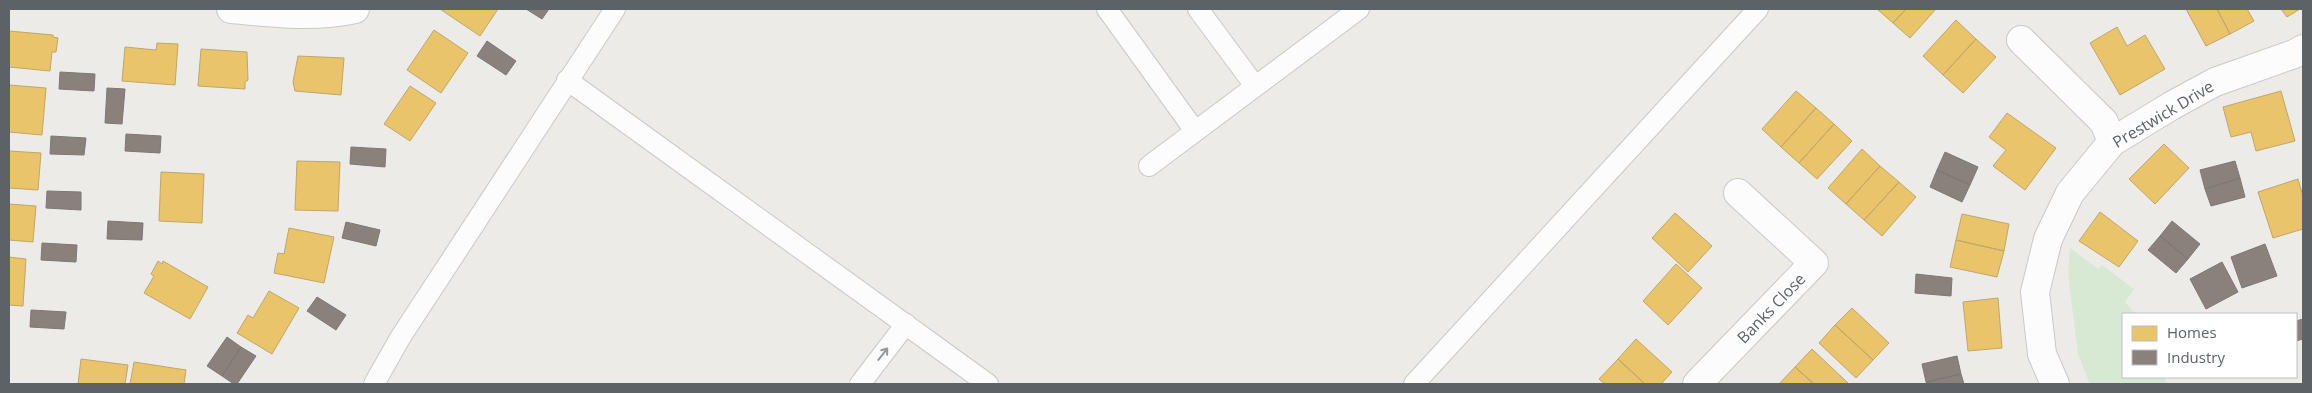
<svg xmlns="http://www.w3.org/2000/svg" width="2312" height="393" font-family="'Open Sans',sans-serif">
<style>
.green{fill:#d7e9d3}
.homes{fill:#e9c46a;stroke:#bfa769}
.industry{fill:#8a817c;stroke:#7c7875}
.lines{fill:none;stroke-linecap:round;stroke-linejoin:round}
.service-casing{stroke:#c9c9c9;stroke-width:22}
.minor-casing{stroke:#c9c9c9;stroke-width:30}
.service{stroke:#fcfcfc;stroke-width:20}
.minor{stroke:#fcfcfc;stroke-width:28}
.oneway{stroke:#95989a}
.labels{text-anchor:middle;stroke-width:5;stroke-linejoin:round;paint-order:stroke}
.street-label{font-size:16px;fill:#5d6266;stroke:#fff}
</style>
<rect width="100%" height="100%" fill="#edebe8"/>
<path class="green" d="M2070,248L2098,269L2102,265L2134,289L2125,302L2135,314H2123V377H2164L2168,384H2090L2078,354L2068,274Z"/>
<path class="homes" d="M440,9H498L480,36Z
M1877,9H1906L1893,23Z
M1906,9H1936L1910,38L1893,23Z
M2186,9H2217L2230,34L2206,46Z
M2217,9H2247L2254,21L2230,34Z
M2281,9H2300L2287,17Z
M1956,20L1976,39L1943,75L1923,56Z
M2117,27L2127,46L2145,35L2165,69L2120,95L2090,43Z
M434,30L468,53L441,93L407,70Z
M9,31L53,35V37L58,38L56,52H52L50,71L9,67Z
M1976,39L1996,57L1963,93L1943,75Z
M157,43L178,44L175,85L122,81L125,47L156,50Z
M201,49L247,52L248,80L245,82V89L198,86Z
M298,56L344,58L341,95L295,91L293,82Z
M9,85L46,88L42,135L9,132Z
M410,86L436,103L410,141L384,124Z
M1796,91L1816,108L1781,147L1762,129Z
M2281,91L2295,141L2256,151L2251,132L2231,137L2223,107Z
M1816,108L1834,124L1799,163L1781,147Z
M2007,113L2056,148L2025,190L1993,166L2006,150L1989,137Z
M1834,124L1852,141L1817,179L1799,163Z
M2164,144L2189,168L2155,204L2129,179Z
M1862,149L1880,166L1846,204L1828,188Z
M9,151L41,153L38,190L9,188Z
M297,161L340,162L338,211L295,210Z
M1880,166L1899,182L1864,220L1846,204Z
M161,172L204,174L202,223L159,221Z
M2298,179L2303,196V229L2273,238L2258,192Z
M1899,182L1916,197L1882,236L1864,220Z
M9,204L36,206L33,242L9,240Z
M2100,212L2138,241L2119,267L2079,241Z
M1675,213L1712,246L1688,272L1652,238Z
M1962,214L2009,224L2004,251L1956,240Z
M289,228L334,237L324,283L274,273L278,253L284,254Z
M1956,240L2004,251L1997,277L1950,267Z
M9,257L26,259L23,306L9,305Z
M158,261L162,264L163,261L208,287L190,319L144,293L154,276L151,274Z
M1676,264L1702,288L1668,325L1643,301Z
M269,291L299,308L272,354L237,333L248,315L253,318Z
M1998,298L2002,348L1968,351L1963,302Z
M1852,308L1889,343L1873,360L1835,325Z
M1835,325L1873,360L1856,378L1819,343Z
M1636,339L1672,372L1661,384H1645L1618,359Z
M1812,349L1849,384H1814L1795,367Z
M81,359L128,365L125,384H78Z
M1618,359L1645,384H1605L1599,379Z
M134,362L186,370L184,384H130Z
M1795,367L1814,384H1779Z"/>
<path class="industry" d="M526,9H549L542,19Z
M487,41L516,61L506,75L477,56Z
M60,72L95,74L94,91L59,89Z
M107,88L125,89L122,124L105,123Z
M126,134L161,136L160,153L125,151Z
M51,136L86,138L84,155L50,154Z
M351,147L386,149L385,167L350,164Z
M1945,152L1978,167L1970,185L1937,170Z
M2235,161L2240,178L2205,189L2200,170Z
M1937,170L1970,185L1962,202L1930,187Z
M2240,178L2245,197L2211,206L2205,189Z
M47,191L81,192V210L46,208Z
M108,221L143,223L142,240L107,239Z
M2172,221L2200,244L2188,259L2160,236Z
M346,222L380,230L376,246L342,238Z
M2160,236L2188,259L2176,273L2148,250Z
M42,243L77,245L76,262L41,260Z
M2265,244L2277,276L2242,288L2231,257Z
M2222,262L2238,292L2206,309L2190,279Z
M1916,274L1952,278L1951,296L1915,293Z
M317,297L346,315L336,330L307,311Z
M31,310L66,312L64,329L30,327Z
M2303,319V339L2296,341V321Z
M227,337L241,347L222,376L207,366Z
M241,347L256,356L237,384H234L222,376Z
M1957,356L1961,374L1926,382L1922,364Z
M1961,374L1964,384H1927L1926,382Z"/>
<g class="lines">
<defs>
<path id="service" d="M1107,9L1195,131
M1198,9L1255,86
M567,80L988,384
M1149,166L1359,9
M374,384L400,338L615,9
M860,384L906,324
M1414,384L1758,9"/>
<path id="minor" d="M231,9C272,13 315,18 355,9
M2021,40L2104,122L2112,142
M1697,384L1814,263L1738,193
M2055,384L2042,354L2035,292L2048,239L2070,193L2112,142L2171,106L2215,82L2294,54L2303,49"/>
</defs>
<use href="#service" class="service-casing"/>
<use href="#minor" class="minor-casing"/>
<use href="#service" class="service"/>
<use href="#minor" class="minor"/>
</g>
<defs><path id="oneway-shaft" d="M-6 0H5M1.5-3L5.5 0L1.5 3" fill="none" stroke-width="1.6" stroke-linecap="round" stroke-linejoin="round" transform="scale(1.25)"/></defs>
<use class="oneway" href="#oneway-shaft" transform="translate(883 354) rotate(-52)"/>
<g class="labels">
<g class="street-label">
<text transform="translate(2163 114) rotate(-31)" y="6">Prestwick Drive</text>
<text transform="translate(1771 308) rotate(-46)" y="6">Banks Close</text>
</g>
</g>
<rect width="2312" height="393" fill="none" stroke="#5d6266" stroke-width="20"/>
<rect x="2122" y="313" width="175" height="65" fill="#ffffff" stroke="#bec0c2"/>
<rect x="2132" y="326" width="25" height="15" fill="#e9c46a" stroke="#bec0c2"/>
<text x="2167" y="338" font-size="15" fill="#5d6266">Homes</text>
<rect x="2132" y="350" width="25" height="15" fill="#8a817c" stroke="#bec0c2"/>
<text x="2167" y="363" font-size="15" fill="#5d6266">Industry</text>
</svg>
